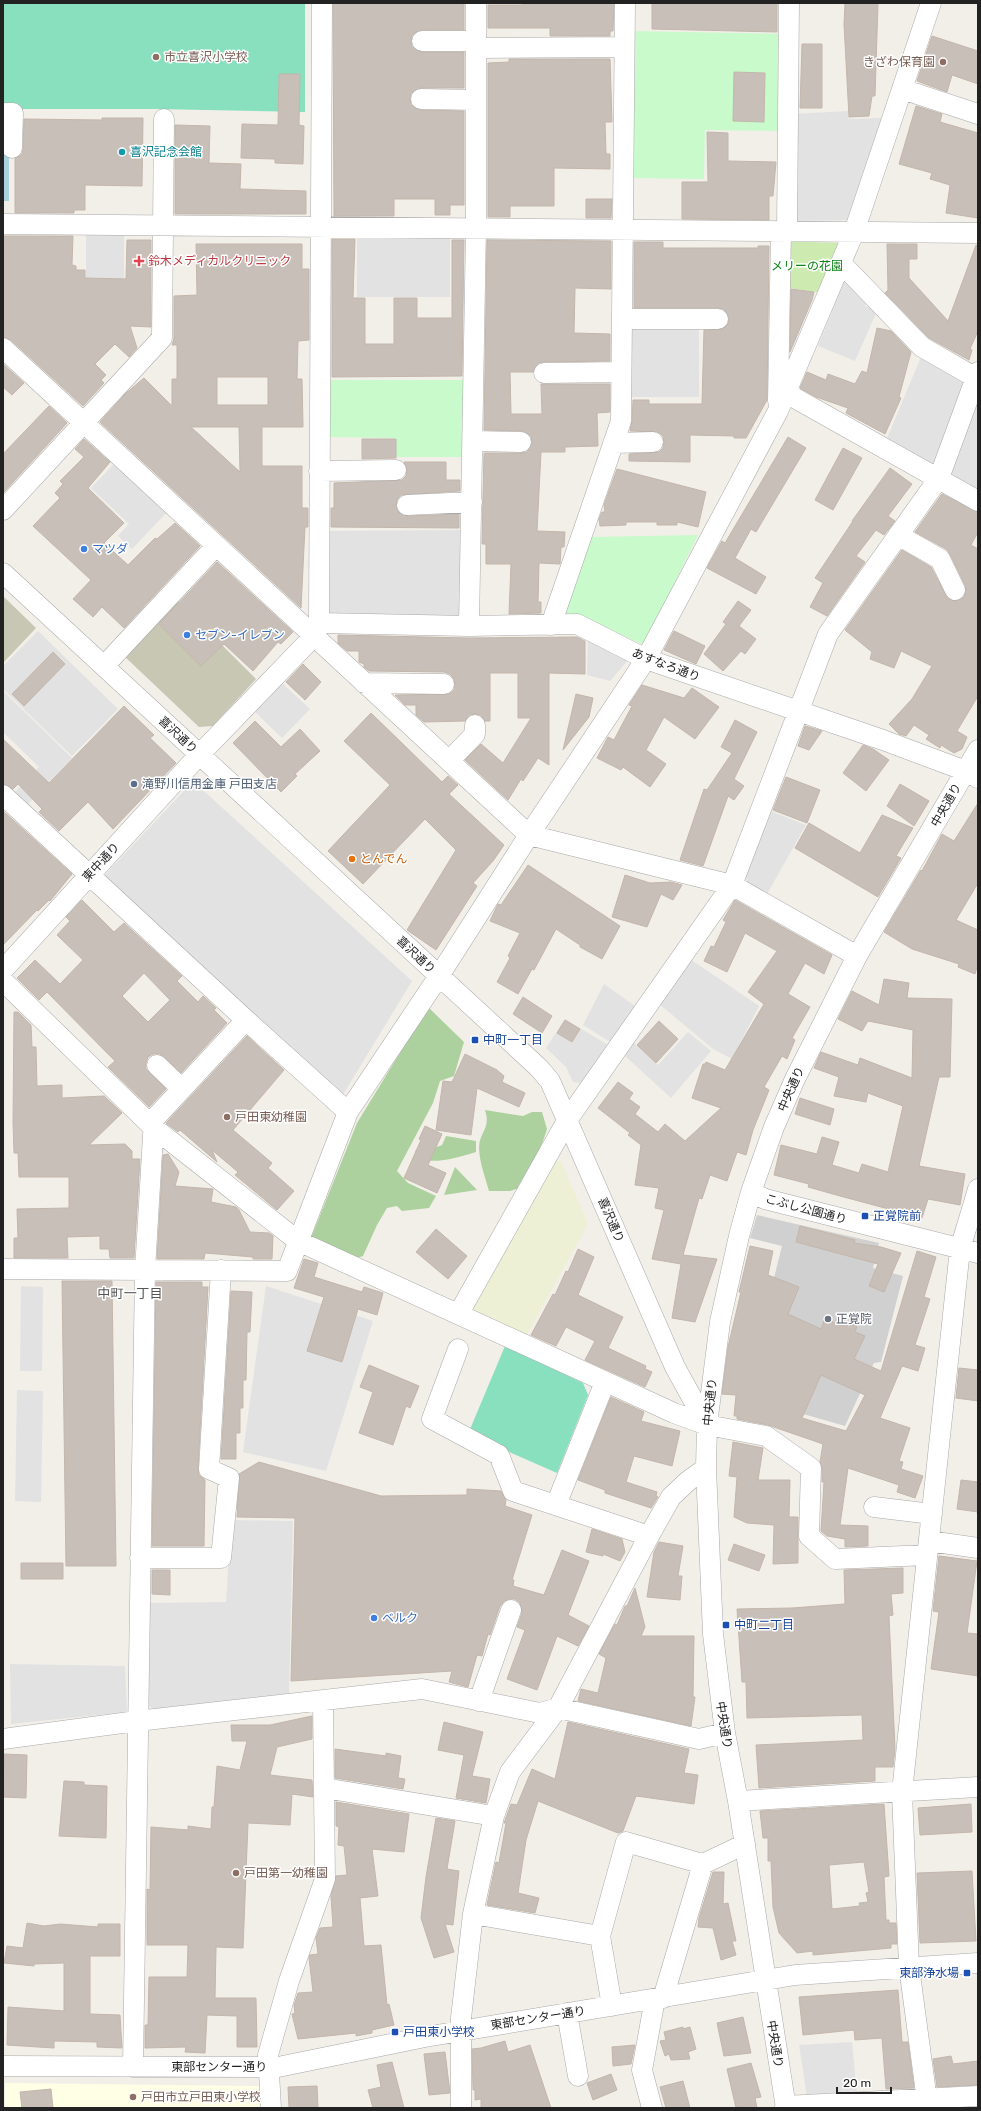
<svg xmlns="http://www.w3.org/2000/svg" width="981" height="2111" font-family="Rubik,'Noto Sans JP',sans-serif">
<style>
.education{fill:#ffffe5}
.religious{fill:#d0d0d0}
.construction{fill:#c7c7b4}
.farmland{fill:#eef0d5}
.grass{fill:#cdebb0}
.forest{fill:#add19e}
.park{fill:#c8facc}
.pitch{fill:#88e0be}
.parking{fill:#e2e2e2}
.water{fill:#aad3df}
.building{fill:#c7bfb8;stroke:#c4b6ab;fill-rule:evenodd}
.lines{fill:none;stroke-linecap:round;stroke-linejoin:round}
.minor-casing{stroke:#a9a9a9;stroke-width:21}
.minor{stroke:#fff;stroke-width:20}
.education-dot{fill:#8d6e63;stroke:#fff;stroke-width:1.5}
.culture-dot{fill:#0f9aa8;stroke:#fff;stroke-width:1.5}
.health-dot{fill:#e0444e;stroke:#fff;stroke-width:1.5}
.shop-dot{fill:#3f7fe0;stroke:#fff;stroke-width:1.5}
.service-dot{fill:#5c6f8a;stroke:#fff;stroke-width:1.5}
.food-dot{fill:#e8710a;stroke:#fff;stroke-width:1.5}
.transit-dot{fill:#1a4fb4;stroke:#fff;stroke-width:1.5}
.worship-dot{fill:#6b7280;stroke:#fff;stroke-width:1.5}
.labels{text-anchor:middle;stroke-width:3;stroke-linejoin:round;paint-order:stroke}
.education-label{font-size:12px;fill:#785e54;stroke:#fff;text-anchor:start}
.culture-label{font-size:12px;fill:#0d838f;stroke:#fff;text-anchor:start}
.health-label{font-size:12px;fill:#be3a42;stroke:#fff;text-anchor:start}
.park-label{font-size:12px;fill:#0c8416;stroke:#fff}
.shop-label{font-size:12px;fill:#366cbe;stroke:#fff;text-anchor:start}
.street-label{font-size:12px;fill:#222;stroke:#fff}
.service-label{font-size:12px;fill:#4e5e75;stroke:#fff;text-anchor:start}
.food-label{font-size:12px;fill:#c56008;stroke:#fff;text-anchor:start}
.transit-label{font-size:12px;fill:#164399;stroke:#fff;text-anchor:start}
.worship-label{font-size:12px;fill:#5b616d;stroke:#fff;text-anchor:start}
.neighbourhood-label{font-size:13px;fill:#555;stroke:#fff}
</style>
<rect width="100%" height="100%" fill="#f2efe9"/>
<path class="education" d="M5,2083L260,2086L261,2108H5Z"/>
<path class="religious" d="M757,1215L879,1243L873,1268L903,1276L881,1362L874,1363L845,1426L754,1400L753,1361L782,1246L750,1238Z"/>
<path class="construction" d="M3,596L36,628L3,663Z
M175,598L256,679L213,726L199,727L123,655Z"/>
<path class="farmland" d="M553,1161H561L588,1224L527,1335L475,1312L472,1307Z"/>
<path class="grass" d="M783,241L839,243L822,293L783,287Z"/>
<path class="forest" d="M428,1007L464,1042L454,1076L440,1081L433,1103L397,1171L408,1183L436,1196L429,1208L402,1211L397,1206L387,1208L377,1225L363,1256L355,1259L311,1238L357,1123Z
M485,1110L523,1116L532,1112H542L547,1129L543,1141L523,1187L510,1191H489C485,1177 479,1161 479,1147C480,1131 491,1129 485,1110Z
M446,1136L476,1141V1152C456,1158 438,1164 418,1159L415,1151L423,1145L434,1148L442,1145Z
M455,1167L477,1190L444,1195Z"/>
<path class="park" d="M631,31L784,34L783,131L705,130L704,179L630,178Z
M326,380H467V457H396V438L326,437Z
M698,535L644,645L587,619H564L589,537Z"/>
<path class="pitch" d="M3,3H305V112L157,109H3Z
M505,1346L583,1383L588,1395L557,1473L468,1434Z"/>
<path class="parking" d="M848,111L849,119L882,118L847,220L793,221V114Z
M86,234H124V279H86Z
M357,237H450V297H357Z
M844,282L858,288L867,299L865,306L877,311L855,361L818,346Z
M630,327H699V397H630Z
M921,357L966,382L933,469L885,443Z
M978,392V494L952,480L949,473Z
M115,463L167,512L132,549L118,536L129,524L91,488Z
M465,530L466,617L325,618V531Z
M38,631L118,709L72,756L3,689V666Z
M588,636L628,660L610,681L587,675Z
M282,683L310,709L282,738L255,712Z
M3,691L72,758L28,804L15,792L39,767L3,732Z
M193,781L412,981L341,1098L104,876Z
M770,811L806,825L767,894L747,881L745,875Z
M690,959L759,1006L732,1059L713,1049L658,1003Z
M604,984L635,1006L610,1042L583,1025Z
M565,1019L608,1045L582,1083L573,1082L566,1067L546,1048Z
M688,1032L711,1051L671,1098L623,1054L633,1042L658,1065Z
M21,1286L43,1287L42,1371H20Z
M266,1286L373,1321L326,1471L243,1452Z
M17,1390L43,1391L41,1502L15,1501Z
M231,1520L293,1521L289,1694L157,1711L149,1706V1603L226,1602Z
M10,1664L125,1666L127,1712L11,1724Z
M852,2042L857,2095L807,2097L799,2045Z"/>
<path class="water" d="M3,118H9V201H3Z"/>
<path class="building" d="M333,3H464V30H422L412,35L411,41L412,47L422,52H464V88H421L411,93L410,98L411,105L420,110L464,111V205H450V215H435V199H394V216H334Z
M522,3H614L613,31H610V36H550V28H488V5H522Z
M652,3H777V32L652,29Z
M845,3H878L875,96H872L869,116L849,117L844,24Z
M932,36L978,51V84L952,75L947,92L917,81Z
M802,44H822V108H800Z
M509,59H610L612,122H605L606,154H610V169L554,168V206H510V217H488V63L509,62Z
M734,72L765,73L764,122L733,121Z
M279,74H300L299,125L304,126L303,164L275,163V159L241,158L242,124L278,125Z
M916,106L942,114L940,122L978,133V218L946,213L950,185L930,179L932,173L899,164Z
M102,118H143L142,186L85,185V210H74V213H15V159L22,154L23,149L24,119L102,120Z
M175,125L210,126L209,163L241,164L240,189L306,191V214H175Z
M707,132L728,133V161L776,162L773,196H769V220L682,219V182H708Z
M586,199H612L611,218H586Z
M3,236H73L72,265L76,266V270H85V278L126,279L127,240H151V327L130,326L137,348L129,357L115,344L95,364L106,375L101,380L104,383L83,406L11,340L3,337Z
M332,239H355L353,298H365V344H394V298H417V318H452V240H464L462,376L332,377Z
M487,240L611,241V289L575,288L574,333L610,334V361L544,362L538,363L533,372H510L511,414H542L541,384H610V412L597,413L598,446L565,447V452H541L537,531L565,532L564,547H561L560,564L539,563L538,602H541V613L509,614L511,564H486V544H482L484,453H521L527,452L532,443L531,436L522,431L484,430Z
M634,242H663V248H758V246H769L767,400L746,438H734V436L690,435V462L629,461V454L659,452L663,448L664,442L663,436L658,432L630,431L632,421L633,400H649V404H702L704,330L723,329L728,324L729,319L724,309L718,308H634Z
M196,244H302V269H309V340L298,341L297,379H302L303,427H262V466H302V508H308V527H305L301,608L100,422L125,394L144,378L172,406V379H177V345H172L174,338V296L197,295ZM217,377H268V405H217ZM191,427H239L240,472Z
M887,244H917V259H909V278L948,321L976,245L978,246V331L970,349L972,350L969,360L929,338L885,293L888,290Z
M791,289L814,292L812,300L790,352Z
M877,328L891,331L911,352L899,397L901,398L885,434L846,413L848,408L816,397L800,388L807,372L826,380L828,374L855,384L862,371L867,373Z
M3,364L24,383L12,395L3,387Z
M49,406L67,423L3,493V454Z
M788,437L806,448L756,532L751,529L735,558L766,577L756,594L707,568L722,541L725,543Z
M84,439L110,462L88,488L124,523L104,543L128,565L155,538L157,539L175,523L200,546L124,628L102,607L93,617L73,599L91,580L33,526L60,498L55,493L63,484L60,481L84,457L75,449Z
M362,439H396V458L362,459Z
M843,448L862,458L833,510L815,500Z
M404,462H446V480H460V491L401,495L397,500L396,506L398,512L408,516L459,514V528L331,527V508H334V483L402,480L406,476L407,470Z
M890,468L912,484L888,516L895,521L884,535L876,530L856,556L865,562L827,616L810,607L823,583L815,578L853,521H852Z
M617,469L706,492L698,527L677,522V525H657V522H626V525L600,526L599,519L602,512H605L604,505Z
M942,494L978,512V532L971,545L978,549V696L957,731L967,737L962,749L954,753L941,745L940,748L926,739L929,735L914,725L906,736L899,734L889,724L912,699L932,666L901,651L894,668L870,659L872,652L845,630L902,550L931,567L948,599L955,601L964,597L966,591L965,585L950,554L946,549L915,532Z
M217,562L293,632L281,644L278,642L253,671L224,644L201,666L159,624Z
M738,601L751,610L739,626L756,639L745,654L741,651L723,671L704,654L726,624L723,622Z
M674,631L705,646L696,664L664,650Z
M338,635L469,638L577,637L585,641V674L549,673V765L538,758L523,781L521,779L508,800L465,760L481,744L503,763L531,718H518V673H490V721H485L481,715L475,714L469,715L465,721L424,722L416,715V705H405L395,695L449,694L454,690L455,685L454,679L450,674L444,672L369,671L364,667V664L359,662V651H347L338,643Z
M53,652L65,664L24,706L12,694Z
M303,664L321,682L305,700L286,682Z
M642,685L684,698L692,688L719,707L695,739L664,717L646,750L666,764L650,787L623,767L621,770L597,758L608,737L614,740L632,706L629,705Z
M576,694L593,698L589,717L563,750Z
M124,706L154,735L150,738L176,763L113,829L88,802L59,831L39,812L42,809L18,784L13,789L3,784V739L49,783Z
M371,713L442,782L448,776L458,785L449,794L504,845L493,861L473,883L477,886L436,950L407,930L456,850L425,819L363,884L328,851L390,785L344,741Z
M735,720L757,732L734,779L744,786L734,800L728,796L703,866L680,860L704,789L707,790L732,753L721,747Z
M255,721L281,747L300,729L320,751L295,774L297,776L281,792L233,743Z
M805,726L822,731L809,750L798,746Z
M863,745L873,749L889,760L866,791L843,773Z
M786,777L820,790L807,823L773,810Z
M900,784L929,801L914,826L887,806Z
M978,803V883L956,920L978,930V964L975,974L958,967L959,964L912,949L884,932L921,870L922,871L942,834L954,841Z
M3,811L72,874L50,901L49,900L38,911L37,910L3,945Z
M882,815L913,828L896,856L901,858L878,897L795,848L809,823L860,853Z
M528,865L620,926L602,959L580,947V945L556,929L534,970L532,969L518,994L497,982L510,958L508,956L520,933L490,921L498,904L501,905Z
M625,875L650,883L671,882L682,885L673,900L661,894L647,927L612,917Z
M82,900L114,932L124,923L182,976L177,981L198,1002L203,996L216,1008L214,1010L227,1023L181,1073L160,1054H153L148,1057L146,1063V1069L166,1089L149,1107L108,1067L115,1061L47,992L39,1000L17,978L35,960L60,984L83,960L57,935L70,921L66,917ZM144,973L170,1000L148,1022L122,996Z
M735,900L832,955L824,974L805,963L788,994L810,1007L792,1038L795,1040L787,1059L782,1056L764,1087L769,1090L753,1130L746,1155L737,1152L727,1181L710,1175L702,1199L699,1198L683,1255L717,1259L695,1322L672,1318L681,1264L652,1259L664,1210L655,1208L659,1188L635,1185L641,1145L628,1135L630,1133L598,1108L618,1082L633,1093L629,1099L640,1107L635,1114L658,1132L665,1124L685,1141L721,1108L692,1098L703,1064H705L706,1062L725,1070L764,1004L748,992L777,951L745,933L727,972L704,961L711,946L714,947L726,922L723,920Z
M884,979L909,983L907,998L952,999L950,1077H939L919,1166L965,1174L960,1205L928,1199L922,1218L840,1196L808,1187L809,1184L774,1175L781,1145L817,1154L822,1137L839,1142L832,1165L859,1173L862,1164L888,1172L903,1106L868,1093L866,1102L834,1096L839,1077L814,1068L821,1052L858,1065L860,1058L912,1078L913,1030L868,1021L862,1031L838,1019L852,991L879,1005Z
M523,997L552,1016L542,1033L513,1014Z
M14,1012H18L31,1025L32,1047H36L37,1086L62,1085V1098L104,1096L122,1113L89,1145L125,1144L132,1151V1159H140L134,1258H110L109,1249H100V1236L67,1237L68,1258H14V1238H18L17,1209L69,1208V1177H19L18,1153H14L13,1122Z
M565,1020L580,1029L572,1042L557,1033Z
M659,1021L678,1039L656,1063L637,1045Z
M247,1036L284,1070L233,1130L272,1163L268,1168L294,1191L277,1210L235,1175L238,1172L212,1150L217,1162L180,1130L178,1132L166,1123Z
M465,1054L497,1070L504,1076L502,1082L525,1093L519,1107L477,1088L471,1135L436,1130L443,1081L452,1082Z
M800,1098L834,1109L830,1125L795,1114Z
M425,1126L442,1134L428,1165L446,1173L437,1193L404,1178L421,1140L419,1139Z
M168,1154L179,1172L175,1186L213,1189L211,1202L236,1207L239,1210L250,1232L269,1233L273,1236L272,1259H253V1257L205,1253L204,1259H157L163,1155Z
M800,1226L855,1240L854,1243L881,1247L901,1253L884,1292L869,1286L878,1264L796,1242Z
M436,1229L467,1256L448,1279L416,1252Z
M750,1246L773,1251L768,1275L799,1287L788,1314L821,1329L825,1318L835,1323L837,1318L857,1326L855,1332L865,1336L854,1359L881,1371L917,1251L936,1257L924,1297L930,1299L915,1345L925,1348L918,1371L902,1366L880,1418L910,1428L899,1461L903,1462L901,1469L923,1476L915,1498L897,1492L899,1485L848,1468L840,1525L868,1526V1546L845,1547V1539L827,1536L821,1531L824,1482H822V1468L820,1462L823,1444L768,1425L737,1419V1416H734L736,1395L722,1394L728,1347L741,1292H739ZM821,1375L865,1395L846,1431L802,1418Z
M578,1249L594,1257L578,1295L623,1317L608,1348L646,1366L645,1369L652,1372L645,1387L585,1360L595,1341L566,1327L556,1346L531,1335L553,1294L555,1295L566,1271L568,1272Z
M304,1259L318,1263L314,1277L362,1292L364,1287L383,1293L377,1315L358,1309L342,1362L307,1351L324,1297L294,1288Z
M62,1281H112L116,1566H66Z
M156,1282H202V1287H208L198,1468L199,1475L205,1480L204,1546H152Z
M231,1291L252,1292L250,1332H247L246,1380H243V1408H240V1433H236V1459H221Z
M369,1365L419,1386L410,1408L406,1406L393,1445L359,1433L373,1392L360,1387Z
M959,1368L978,1370V1401L956,1398Z
M611,1397L644,1412L641,1421L680,1431L672,1466L634,1456L626,1482L657,1492L656,1496L658,1497L651,1508L605,1493V1490L578,1480Z
M733,1442L763,1448L758,1480H790L789,1517H798V1563L773,1564L774,1525L747,1523L734,1517L737,1477L729,1476Z
M259,1462L381,1496L467,1495V1489L501,1491L506,1500L505,1506L532,1515L512,1580H514L513,1586L544,1595L562,1550L589,1561L568,1615L589,1626L578,1646L557,1636L537,1690L507,1679L525,1630L517,1627L522,1613L520,1603L515,1599H509L504,1601L500,1606L490,1635L488,1634L482,1656L477,1655L468,1687L449,1682L452,1671L291,1681L295,1518L237,1517L239,1474Z
M961,1480L978,1482V1512L957,1509Z
M592,1529L622,1539L625,1552L620,1561L603,1554V1556L586,1552Z
M659,1542L683,1546L678,1576H682L680,1600L647,1597L654,1552Z
M734,1544L765,1555L759,1571L728,1560Z
M939,1556L977,1561L967,1633L978,1634V1676L931,1669L939,1612L933,1611Z
M21,1563H63V1579H21Z
M903,1568V1593L891,1594L893,1615L889,1616L895,1749L893,1767H875V1781L759,1788L756,1745L863,1740L862,1715L747,1718L746,1682H742L737,1609L792,1608L845,1604L844,1570Z
M152,1570H170V1595L152,1594Z
M635,1588L645,1627L641,1636H694L693,1697H695L691,1726L578,1701L581,1689L598,1693L606,1658L599,1654L615,1624L617,1625L625,1606H627Z
M312,1716V1739L277,1747L270,1775L312,1780L313,1797L292,1794L290,1825L248,1823L243,1948L216,1947L215,1998H256L257,2047H237V2016L207,2015L205,2053L185,2052L186,2047L145,2048V2025H148L149,1977H187L188,1945H147V1889L150,1890L151,1827L188,1830V1826L211,1829L212,1807H214L217,1766L240,1770L247,1741H232L231,1725H270Z
M444,1722L483,1732L472,1776L490,1779L486,1803L456,1798L464,1755L438,1750Z
M568,1722L689,1749L684,1773L698,1775L694,1804L636,1796L623,1831L618,1833L538,1801L526,1840L518,1893L539,1898L535,1913L487,1905L496,1862L499,1863L506,1823H504L511,1804L517,1805L532,1769L555,1779Z
M335,1749L386,1756V1753L401,1756L398,1778L405,1779L403,1789L335,1778Z
M4,1754L27,1755L26,1798L3,1797Z
M64,1781L84,1782V1785L107,1786L106,1838L59,1836Z
M336,1802L409,1814L404,1852L372,1849L378,1896L360,1898L364,1946L381,1945L387,2005L389,2004L394,2025L372,2030V2033L356,2036V2033L298,2039L292,2014L295,2013L294,2005L298,1993L313,1992L309,1958L310,1955L318,1954L316,1938L320,1928L333,1927L331,1896L336,1876L347,1875L344,1846L338,1845L339,1827L336,1826Z
M884,1804L889,1876L884,1877L886,1920H889V1923H896L897,1944H891V1948L846,1952L813,1955V1951L797,1953L779,1933L773,1907L771,1861H768V1838H763L760,1811ZM864,1862L869,1892L866,1893L868,1902L859,1903L860,1906L832,1909L829,1865Z
M971,1804L972,1832L920,1835L918,1808Z
M436,1818L455,1821L447,1869L459,1871L453,1925L445,1924L454,1952L434,1958L421,1918L426,1877Z
M972,1871L976,1941L920,1943L917,1873Z
M713,1872H724L723,1904L728,1903L736,1941H732L736,1955L721,1960L713,1928L698,1927L699,1918Z
M27,1923L44,1926L60,1924L98,1927V1924H120V1956H90V2014L120,2015L122,2048L97,2047V2042L54,2041V2048L7,2045L8,2007L64,2011V1963L34,1964V1966L4,1963L7,1946L23,1948Z
M898,1990L902,2042H908L914,2088L886,2089L882,2038L855,2040L854,2030L803,2035L799,1997Z
M743,2017L751,2053L724,2056L717,2023Z
M683,2027V2029L690,2027L696,2049L688,2052L690,2059L671,2060L669,2054L665,2056L660,2041L666,2040L664,2032Z
M505,2041L508,2052L530,2045L551,2108H481V2099L475,2100V2090H473L472,2049L481,2048Z
M635,2045L631,2064L613,2066L612,2047Z
M445,2052L450,2093L429,2095L424,2054Z
M951,2056L953,2064L978,2061V2085L937,2087L933,2059Z
M392,2062L404,2108H373L368,2090L381,2087L377,2065Z
M751,2063L761,2097L755,2098L757,2108H736L727,2069Z
M611,2074L617,2090L593,2100L587,2083Z
M683,2081L690,2108H666L660,2087Z
M317,2086L318,2108H289L288,2087Z
M51,2089L53,2108H22L20,2092Z"/>
<g class="lines">
<defs>
<path id="minor" d="M422,41H476
M476,48L624,47
M902,89L978,114
M421,99L476,100
M3,113H13L12,148
M3,224L978,233
M787,231L789,3
M841,263L922,347L978,379
M622,319H718
M3,348L529,835L732,885L857,956
M544,373L621,372
M786,393L978,501
M778,401L781,231
M473,441L521,442
M613,443L653,442
M319,471L396,470
M407,505L472,502
M3,510L162,338L164,119
M898,535L940,559L955,590
M3,573L539,1068L550,1081L675,1367L707,1425
M319,623L469,626L577,624L646,659L883,740L966,771L978,778
M551,625L621,421L625,3
M469,626L476,228V3
M104,666L216,546
M364,683L444,684
M449,761L475,734V725
M3,795L246,1020L348,1112
M3,970L199,755L314,636L319,623L322,3
M3,981L154,1128L298,1241L674,1413L707,1425L766,1436L811,1468L809,1536L835,1559L927,1555
M157,1065L182,1089
M751,1192L765,1199L978,1253
M3,1269L287,1271L348,1112L439,976L529,835L646,659L778,411L854,232L931,3
M459,1313L568,1119L732,885L828,634L939,478L978,372
M458,1349L432,1419L499,1455L513,1491L649,1536
M556,1505L605,1382
M874,1507L932,1514
M929,1541L978,1548
M140,1558H221L229,1478L209,1469L221,1270
M479,1701L511,1610
M3,1739L137,1721L422,1689L540,1713L558,1708L699,1739L725,1733
M324,1788L494,1816
M738,1801L978,1787
M473,1914L600,1936L612,2006
M600,1936L626,1842L703,1864
M663,1998L703,1864L745,1844
M567,2013L578,2076
M3,2066L278,2067L425,2037L795,1975L978,1963
M133,2067L145,1270L154,1119L246,1020
M785,2106L978,2096
M271,2108L268,2055L289,1981L325,1879L323,1701
M461,2108V2018L473,1914L494,1816L510,1772L558,1708L649,1536L671,1497L688,1481L706,1468
M652,2108L642,2070L655,1999
M786,2108L738,1801L725,1733L713,1634L706,1468L707,1425L720,1322L739,1236L751,1192L774,1127L795,1079L857,956L978,750
M928,2108L909,1967L902,1792L960,1249L978,1189"/>
</defs>
<use href="#minor" class="minor-casing"/>
<use href="#minor" class="minor"/>
</g>
<g class="education-dot">
<circle cx="156" cy="57" r="4"/>
<circle cx="943" cy="62" r="4"/>
<circle cx="227" cy="1117" r="4"/>
<circle cx="236" cy="1873" r="4"/>
<circle cx="133" cy="2097" r="4"/>
</g>
<circle class="culture-dot" cx="122" cy="152" r="4"/>
<path class="health-dot" d="M137 255h4v4h4v4h-4v4h-4v-4h-4v-4h4z"/>
<g class="shop-dot">
<circle cx="84" cy="549" r="4"/>
<circle cx="187" cy="635" r="4"/>
<circle cx="374" cy="1618" r="4"/>
</g>
<circle class="service-dot" cx="134" cy="784" r="4"/>
<circle class="food-dot" cx="352" cy="859" r="4"/>
<g class="transit-dot">
<rect x="471" y="1036" width="8" height="8" rx="2"/>
<rect x="861" y="1212" width="8" height="8" rx="2"/>
<rect x="722" y="1621" width="8" height="8" rx="2"/>
<rect x="963" y="1969" width="8" height="8" rx="2"/>
<rect x="391" y="2028" width="8" height="8" rx="2"/>
</g>
<circle class="worship-dot" cx="828" cy="1319" r="4"/>
<g class="labels">
<g class="education-label">
<text x="164" y="61">市立喜沢小学校</text>
<text x="935" y="66" text-anchor="end">きざわ保育園</text>
<text x="235" y="1121">戸田東幼稚園</text>
<text x="244" y="1877">戸田第一幼稚園</text>
<text x="141" y="2101">戸田市立戸田東小学校</text>
</g>
<g class="culture-label">
<text x="130" y="156">喜沢記念会館</text>
</g>
<g class="health-label">
<text x="148" y="265">鈴木メディカルクリニック</text>
</g>
<g class="park-label">
<text x="807" y="270">メリーの花園</text>
</g>
<g class="shop-label">
<text x="92" y="553">マツダ</text>
<text x="195" y="639">セブン-イレブン</text>
<text x="382" y="1622">ベルク</text>
</g>
<g class="street-label">
<text transform="translate(666 665) rotate(21)" y="4">あすなろ通り</text>
<text transform="translate(178 735) rotate(43)" y="4">喜沢通り</text>
<text transform="translate(946 805) rotate(-60)" y="4">中央通り</text>
<text transform="translate(101 862) rotate(-47)" y="4">東中通り</text>
<text transform="translate(416 955) rotate(43)" y="4">喜沢通り</text>
<text transform="translate(791 1089) rotate(-66)" y="4">中央通り</text>
<text transform="translate(806 1209) rotate(15)" y="4">こぶし公園通り</text>
<text transform="translate(611 1220) rotate(67)" y="4">喜沢通り</text>
<text transform="translate(710 1402) rotate(-84)" y="4">中央通り</text>
<text transform="translate(724 1725) rotate(81)" y="4">中央通り</text>
<text transform="translate(538 2018) rotate(-9)" y="4">東部センター通り</text>
<text transform="translate(775 2044) rotate(81)" y="4">中央通り</text>
<text x="219" y="2071">東部センター通り</text>
</g>
<g class="service-label">
<text x="142" y="788">滝野川信用金庫 戸田支店</text>
</g>
<g class="food-label">
<text x="360" y="863">とんでん</text>
</g>
<g class="transit-label">
<text x="483" y="1044">中町一丁目</text>
<text x="873" y="1220">正覚院前</text>
<text x="734" y="1629">中町二丁目</text>
<text x="959" y="1977" text-anchor="end">東部浄水場</text>
<text x="403" y="2036">戸田東小学校</text>
</g>
<g class="worship-label">
<text x="836" y="1323">正覚院</text>
</g>
<g class="neighbourhood-label">
<text x="130" y="1298">中町一丁目</text>
</g>
</g>
<rect width="981" height="2111" fill="none" stroke="#222222" stroke-width="8"/>
<path d="M837 2087v6h54v-6" fill="none" stroke="#222222" stroke-width="2"/>
<text x="843" y="2087" font-size="12" fill="#222222" stroke="#ffffff" stroke-width="3" paint-order="stroke">20 m</text>
</svg>
